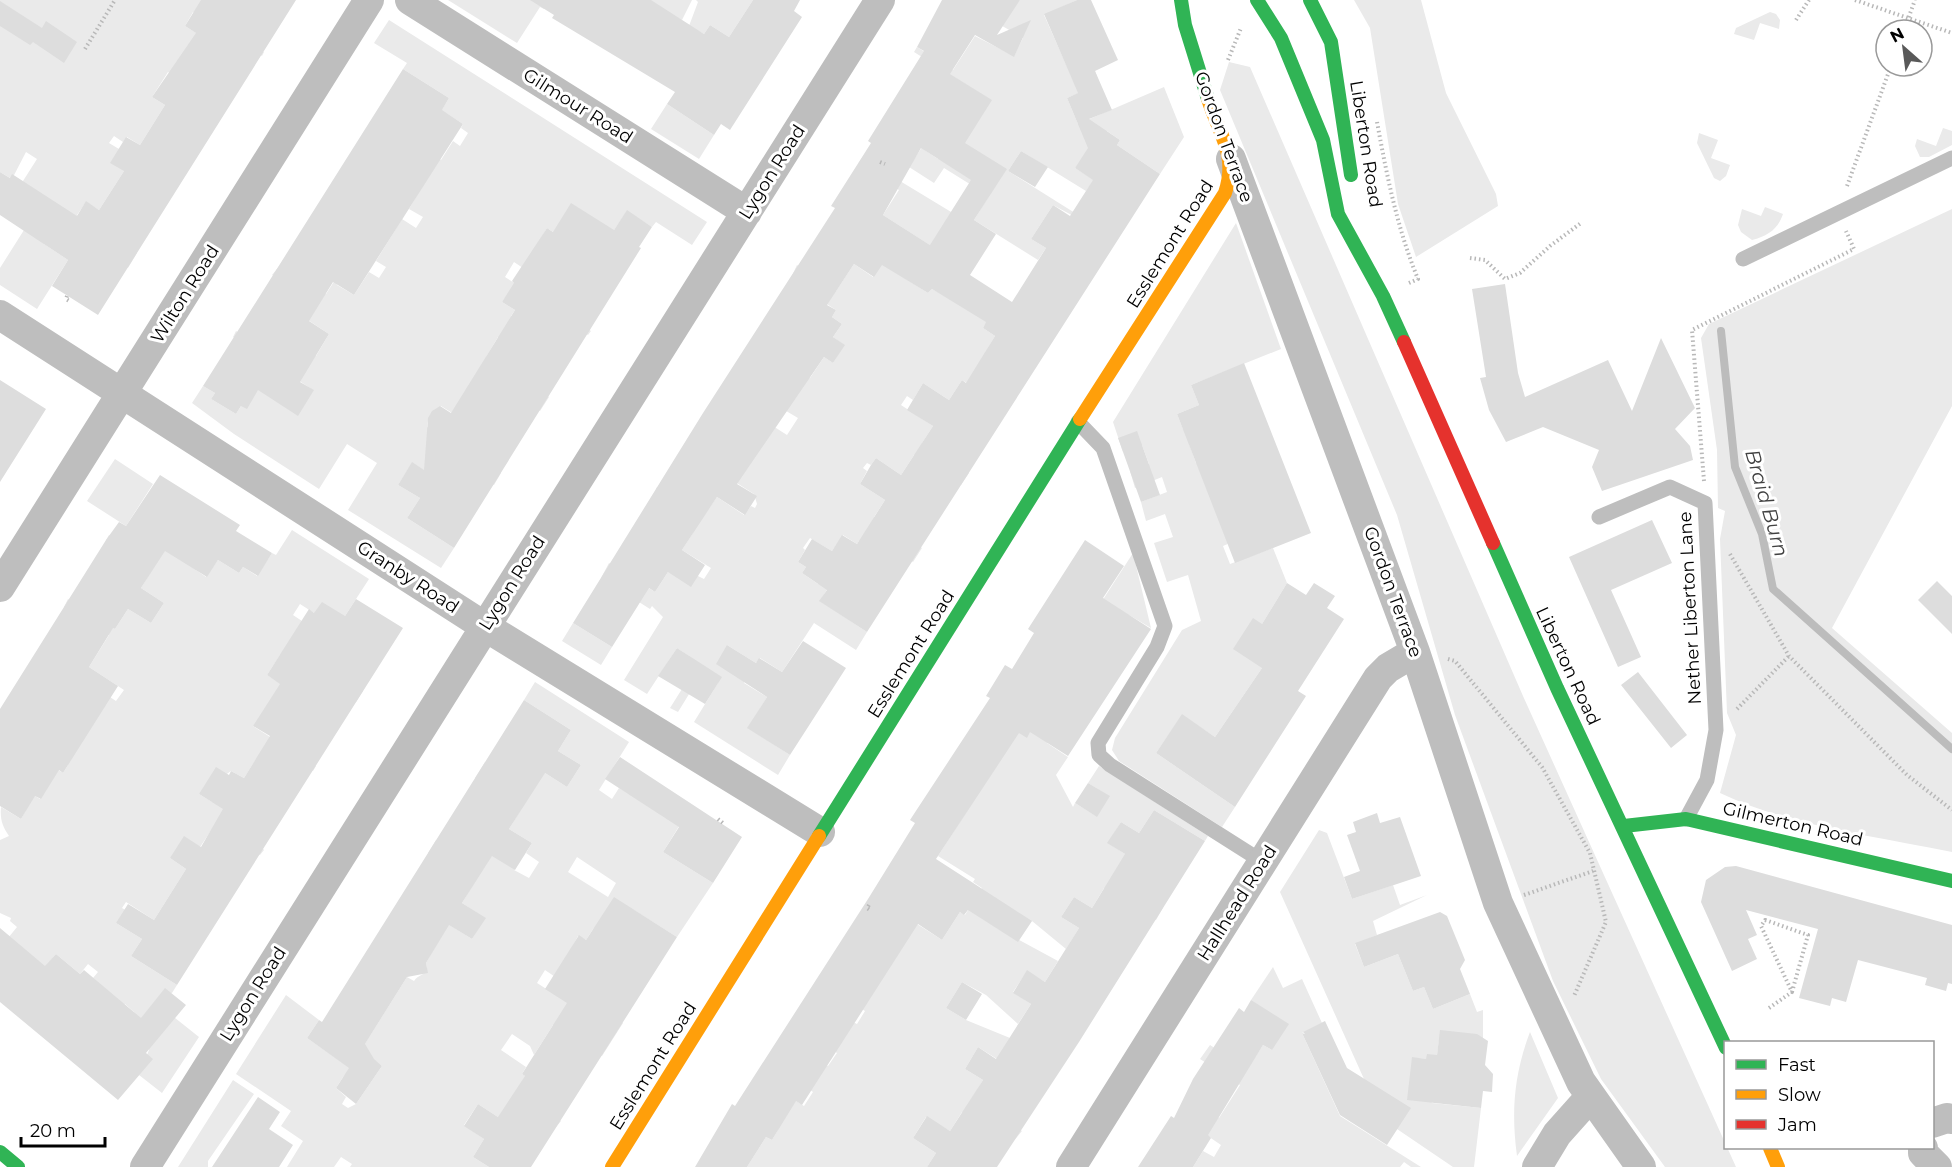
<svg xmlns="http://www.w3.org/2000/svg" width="1952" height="1167" font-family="Montserrat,sans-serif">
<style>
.green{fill:#eaeaea;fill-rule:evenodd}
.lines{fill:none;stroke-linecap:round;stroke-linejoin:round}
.stream{stroke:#bcbcbc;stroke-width:8}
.building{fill:#ddd;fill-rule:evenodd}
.path{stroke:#b8b8b8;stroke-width:4;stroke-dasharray:1.5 3;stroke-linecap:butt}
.lane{stroke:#bebebe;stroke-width:15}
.street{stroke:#bebebe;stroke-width:30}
.fast{stroke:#30b455;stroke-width:14}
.slow{stroke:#ff9f0a;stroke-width:14}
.jam{stroke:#e5322d;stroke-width:14}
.labels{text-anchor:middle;stroke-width:6;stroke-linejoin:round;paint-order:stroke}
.street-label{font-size:18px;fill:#000;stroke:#fff}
.water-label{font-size:20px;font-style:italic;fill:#414141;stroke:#fff}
</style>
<rect width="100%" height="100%" fill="#fff"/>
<path class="green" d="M0,0H221L220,24L264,52L262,56L193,12L185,26L206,39L181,80L168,72L152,97L165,105L140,145L127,137L123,142L114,136L109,143L119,149L124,171L99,210L86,202L77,215L137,253L128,268L57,223L44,244L68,260L37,309L0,285V268L24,230L23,181L37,159L26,152L12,179L0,172Z
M448,0H550L544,9L540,7L517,43Z
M644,0H692L682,20Z
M696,0H753L729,37L710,25L704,34L689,26L698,2Z
M1020,0H1077L1044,15L1073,80L1095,71L1100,84L1067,98L1078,124L1164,87L1184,137L1160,174L1117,145L1120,140L1107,131L1075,168L1094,180L1086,191L1021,151L1008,171L1118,240L1053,205L1031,239L1046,248L1038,260L974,220L989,196L944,168L934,183L909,167L924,144L926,151L938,159L947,146L941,129L991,100L914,52L917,47L953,70L975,36L1014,56L1023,38L997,23Z
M1354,0H1421L1446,93L1496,194L1498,206L1416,257L1398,204L1370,28Z
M1770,12L1776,14L1780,20L1779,29L1760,23L1754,40L1734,34L1736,28Z
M389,20L707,222L692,245L656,222L652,227L627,211L614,230L575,246L547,228L523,268L514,262L505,277L591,331L588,335L512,288L502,302L515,310L511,316L513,346L498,337L486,357L549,397L540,411L477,372L468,423L441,406C431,411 428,416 427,427L501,473L494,485L446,456L433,476L412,463L398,485L420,498L407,518L454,548L441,568L348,510L377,463L347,444L319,489L234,434L192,403L203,386L215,393L211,399L236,414L255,384L313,390L233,337L236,331L283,360L316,356L329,334L308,320L318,304L272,275L280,265L326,294L335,280L337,285L354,295L369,272L379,278L386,267L376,261L402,219L416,228L423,217L409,209L419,192L423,149L441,160L453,141L460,146L468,133L461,128L463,124L446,113H440L449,98L403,69L407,63L374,43Z
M1229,62L1250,67L1523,696L1736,1167H1665L1601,1079L1553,981L1455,715L1397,515L1220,90Z
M667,104L714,135L699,159L651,129Z
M1943,128L1952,131V145L1929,157H1920L1915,146L1917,139L1936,146Z
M1699,133L1718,140L1711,158L1730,165L1726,176L1720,181L1714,178L1697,143Z
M862,158L971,224L950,258L883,215L899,190L858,164Z
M1765,207L1783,214C1778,229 1768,236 1752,240L1741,232L1738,225L1742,209L1761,216Z
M1952,209V406L1832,628L1952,733V852C1875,836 1792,827 1720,793L1736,735L1727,713L1720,539L1725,511L1718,508L1717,450L1701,338L1709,324Z
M1236,223L1281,349L1191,385L1199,405L1177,414L1183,429L1211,435L1189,444L1196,463L1218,454L1244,537L1223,546L1230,564L1273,548L1287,583L1262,624V668L1215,737L1182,715L1156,753L1235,807L1222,827L1119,761L1112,750L1115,738L1182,630L1201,621L1188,575L1167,582L1154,543L1173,537L1165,514L1146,521L1141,502L1167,492L1162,477L1135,488L1130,471L1149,464L1142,445L1123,452L1113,422Z
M854,264L873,277L882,264L928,293L932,289L988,319L983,328L995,336L985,353L1009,410L962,380L949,400L923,383L913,400L907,396L901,405L933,426L922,443L969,473L961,485L914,455L901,475L876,458L871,465L867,463L863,468L867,471L860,484L885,500L874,517L922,548L913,562L892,549L859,541L857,544L843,535L832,551L810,538L803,548L805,550L798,562L806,567L802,573L818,584L831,583L820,601L867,632L856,650L814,623L782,672L760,658L756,663L727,645L746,678L744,683L767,697L748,728L790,755L778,775L694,722L718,683L702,673L678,712L670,708L692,673L689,656L677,648L647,694L624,680L663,617L652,606L650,609L601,578L609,563L655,592L668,572L698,576L704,579L711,568L682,550L693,533L654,494L657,487L703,517L717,497L744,515L751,506L755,508L757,504L754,494L729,478L765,421L787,435L798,418L776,405L751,340L810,378L824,357L833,363L844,345L833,337L842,324L832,317L836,310L790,280L797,265L836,291Z
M115,459L153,484L126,526L87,501Z
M292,530L369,579L343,619L314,613L300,604L293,615L308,625L363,691L356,702L280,655L267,675L296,693L253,726L316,766L313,771L307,767L256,759L244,778L231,771L199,794L212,802L216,796L264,850L260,855L214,826L200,847L170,858L186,869L154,920L126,902L122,908L134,915L116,923L142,939L131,956L177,985L172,993L155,1002L199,1037L162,1093L139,1075L149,1050L134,1012L125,1004L121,1008L78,996L98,972L88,964L80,974L56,954L44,968L17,943L0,948L17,927L10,921L11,918L0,913V840L9,836C2,826 0,819 1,807L21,819L26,810L16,784L40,799L47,788L54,767L63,773L68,765L38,650L116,701L124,690L89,667L109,635L64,607L68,599L115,629L128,609L151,623L164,603L141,588L152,570L106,540L109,535L133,550L142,537L206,553L196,570L206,577L218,560L239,573L243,567L257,576L272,553L276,555Z
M1133,553L1151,628L1129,615L1047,743L1068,757L1056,775L1073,807L1075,803L1096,816L1109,796L1088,783L1099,766L1208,836L1205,841L1154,810L1139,833L1121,822L1108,843L1125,854L1164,906L1156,920L1104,888L1092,908L1074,897L1061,917L1079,928L1066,949L1032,921L997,928L1058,961L1045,982L1027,971L1013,992L1031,1004L1018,1024L986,995L962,982L946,1008L966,1020L1010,1038L997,1059L978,1047L965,1069L983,1080L971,1100L1022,1131L1012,1143L962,1112L950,1131L926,1117L913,1138L936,1153L927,1167H747L766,1137L772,1140L778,1130L779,1090L804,1106L813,1092L803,1085L818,1060L828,1066L837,1053L822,1043L851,1021L857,1024L865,1011L855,1005L917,924L942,940L960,912L965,915L982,888L973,882L975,879L938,856Z
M573,623L612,647L601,665L562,641Z
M535,682L629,742L599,790L612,799L619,788L681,823L663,852L713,883L677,937L634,910L593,929L586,940L578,936L572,947L580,996L623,1023L602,1056L553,1025L534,1055L530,1046L512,1034L501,1050L526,1067L522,1074L556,1095L557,1118L561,1121L556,1127L498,1117L478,1104L464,1125L484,1139L473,1157L489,1167H350L352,1164L341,1157L334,1167H287L303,1141L281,1126L291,1111L236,1074L286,995L319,1020L307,1038L353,1070L343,1077L336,1088L346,1097L342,1104L348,1108L356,1104L382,1066L361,1050L407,977L414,981C418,975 423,976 427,970L426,963L448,924L472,939L485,918L462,903L474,883L428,853L436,840L483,869L496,849L518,863L514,870L529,878L539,862L526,853L532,843L509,829L522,808L475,778L485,762L545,773L567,787L581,765L558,751L571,730L524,700ZM577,857L616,883L608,897L568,872ZM545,970L567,985L559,997L537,983Z
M1319,830L1327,833L1352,899L1393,885L1400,905L1427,895L1373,921L1377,935L1355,944L1364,967L1398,954L1413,991L1424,987L1433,1009L1470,994L1477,1012L1483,1010V1038L1455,1042L1439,1040L1437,1055L1426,1059L1412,1058L1432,1103L1481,1108L1474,1167H1453L1397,1129L1364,1079L1280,892Z
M1273,967L1283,988L1302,979L1322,1023L1302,1033L1340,1116L1421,1167H1411L1404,1162L1400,1167H1193L1203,1151L1214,1157L1221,1145L1199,1130L1189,1098L1219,1118L1240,1085L1200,1059L1210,1045L1224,1054L1250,1065L1263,1045L1272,1050L1251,1000Z
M1530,1032L1558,1098L1517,1156C1511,1112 1514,1074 1530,1032Z
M233,1080L254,1094L208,1161V1167H178Z"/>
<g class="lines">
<path class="stream" d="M1721,331L1735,467L1762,534L1773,589L1952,749"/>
</g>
<path class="building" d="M201,0H296L98,315L52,286L68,260L0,215V172L10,178L12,174L77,216L86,201L99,210L124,171L110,163L126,137L140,145L165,105L152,97L196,33L185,26Z
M530,0H651L704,34L710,25L729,37L753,0H800L794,11L802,17L730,130L721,124L714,135L667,104L675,92L552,18L554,15Z
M942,0H1020L997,35L1031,20L1014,57L975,35L950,74L992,100L965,143L1007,169L974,220L996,234L970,275L1012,302L1046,248L1031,239L1053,205L1070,216L1093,180L1075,168L1088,148L1067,98L1078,93L1044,14L1077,0H1091L1118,60L1095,71L1112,110L1089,119L1120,140L1117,145L1160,174L867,632L819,601L827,590L802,573L806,567L798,562L812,539L832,551L842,535L857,544L885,500L860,484L871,465L876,458L901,475L933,426L907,410L923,383L949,400L962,380L966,383L995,336L983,328L986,322L932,289L928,293L882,265L874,277L854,264L827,305L836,310L832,317L842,324L833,337L845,345L833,363L824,357L737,484L757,496L745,515L717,497L682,550L705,565L691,587L668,572L655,592L649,588L612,647L573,623L703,413L835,208L831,206L871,143L868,141L924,51L917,47ZM921,148L971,180L930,245L883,215Z
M0,1L42,28L46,21L77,42L64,63L33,42L30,45L0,26Z
M403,69L449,98L442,110L463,124L354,295L333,282L309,321L329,334L300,382L314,390L298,416L258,390L247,409L241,406L236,414L211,399L215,393L203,386Z
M1021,151L1048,167L1035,187L1008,171Z
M571,203L614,230L627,210L652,227L639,247L641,248L454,548L407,518L420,498L398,485L412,462L424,470L428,418L432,411L440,406L451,413L515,310L502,302L514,283L512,281L547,228L553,232Z
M1505,284L1518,373L1525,397L1608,360L1632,411L1661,338L1695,408L1675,429L1690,446L1693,460L1602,491L1592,467L1599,450L1543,427L1506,442L1489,410L1480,378L1486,377L1472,289Z
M1244,363L1311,533L1235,563L1177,414L1199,405L1191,385Z
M0,380L46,409L0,482Z
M1137,431L1160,495L1141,502L1118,438Z
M160,475L240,525L236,531L272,553L258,576L243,567L239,573L218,560L207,577L165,551L141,588L164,603L151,623L128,609L115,629L113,628L89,667L118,686L63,773L59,770L41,799L35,796L21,819L0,806V709L106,540L119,522L126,526Z
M1652,520L1672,563L1611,590L1641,657L1618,667L1569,557Z
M1085,540L1124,566L1103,598L1151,629L1068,756L1030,732L1027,738L1019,733L936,859L1032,921L1018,942L968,910L964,915L960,912L942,940L918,924L802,1105L796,1101L772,1140L766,1137L747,1167H695L732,1104L735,1106L868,899L915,823L910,820L990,698L986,696L1005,665L1012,669L1034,633L1028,629Z
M1937,581L1952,596V634L1918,600Z
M1287,583L1306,595L1314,583L1335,596L1327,608L1344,619L1298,691L1306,696L1235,807L1156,753L1182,714L1215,737L1262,668L1233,649L1253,618L1262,624Z
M356,599L403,628L177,985L131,956L142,939L116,923L128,904L154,920L186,869L170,858L184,836L201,847L223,809L199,794L216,767L229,775L231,771L244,778L270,736L253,726L280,684L267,675L309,609L314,613L322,602L345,616Z
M803,641L846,668L790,755L747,728L767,697L716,664L727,645L756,663L759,658L782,672Z
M677,648L722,677L705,704L658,676Z
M1638,672L1687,735L1671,748L1621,685Z
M524,700L571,730L558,751L581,765L567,787L545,773L509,829L532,843L515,870L492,856L462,903L486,918L472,939L449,925L426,963L428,973L407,977L365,1044L374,1059L382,1066L356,1104L336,1088L349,1068L307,1038L319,1020L322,1022Z
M620,757L742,837L713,883L663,852L679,827L605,779Z
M1088,783L1110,796L1097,817L1075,803Z
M1154,810L1205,841L1079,1042L997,1167H927L936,1153L913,1138L927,1116L950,1131L983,1080L965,1069L978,1047L996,1059L1031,1004L1013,993L1027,970L1045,982L1079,928L1061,917L1074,897L1092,908L1125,854L1107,843L1121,822L1139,833Z
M1377,813L1380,823L1400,817L1421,876L1352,899L1344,877L1360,871L1347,835L1356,832L1353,822Z
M1736,866L1952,925V984L1948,983L1946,991L1925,985L1927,978L1858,960L1846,1002L1832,998L1830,1006L1799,998L1818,929L1746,910L1757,935L1748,939L1757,959L1732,971L1701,902L1706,880L1725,867Z
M614,897L677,937L531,1167H489L473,1157L484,1139L464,1126L478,1104L498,1117L525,1076L522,1074L567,1003L545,989L579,935L586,940Z
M1440,912L1447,916L1465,960L1460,969L1470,994L1433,1009L1424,987L1413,991L1398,954L1364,967L1355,943Z
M0,928L45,966L56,954L80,974L84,970L141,1018L165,988L186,1005L146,1053L153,1059L118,1100L0,1002Z
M962,982L982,994L966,1020L946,1008Z
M1251,1000L1289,1024L1272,1050L1263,1045L1208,1135L1211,1138L1193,1167H1138L1171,1116L1174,1118L1193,1079L1239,1008L1244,1012Z
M1325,1021L1347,1068L1411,1108L1387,1145L1340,1115L1302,1033L1305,1034L1303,1032Z
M1440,1030L1477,1034L1488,1041L1485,1065L1493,1074L1492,1092L1483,1091L1481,1108L1407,1100L1412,1057L1426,1059L1427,1054L1437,1055Z
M258,1097L280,1112L269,1129L293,1145L279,1167H212Z"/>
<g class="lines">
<path class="path" d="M1855,0L1952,33
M1796,20L1809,0
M1904,30L1915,0
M85,49L115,0
M1228,60L1241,28
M1377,122C1387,176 1397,228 1418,279L1409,283
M880,162L885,164
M1847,186L1891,66
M1470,258L1485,260L1505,279L1520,273L1550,246L1581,223
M67,296L66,299L71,302
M1704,481L1692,330L1854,249L1846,231
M1730,554L1789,656L1907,775L1952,810
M1448,659L1455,661L1542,767L1590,853L1606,922L1574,996
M1737,709L1789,656
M718,819L723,823L722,824
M1524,895L1593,871
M869,905L867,908L870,910
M1765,920L1808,935L1792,992L1761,926Z
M1769,1008L1792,992"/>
<path class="lane" d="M1743,259L1952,158
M1078,422L1103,448L1165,626L1157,647L1098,743L1099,755L1110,765L1263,862
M1599,517L1670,487L1705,503L1716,730L1707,780L1686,819"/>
<path class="street" d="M410,0L747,212
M1231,159L1415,652L1498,903L1581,1082L1641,1167
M0,315L484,626L820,832
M0,587L369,0
M1932,1123L1947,1118L1952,1119
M1923,1148V1153L1937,1167
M145,1167L880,0
M1071,1167L1378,678L1388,668L1415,652
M1537,1167L1557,1134L1590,1097"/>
<path class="fast" d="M1181,0L1185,25L1208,99
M1257,0L1281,38L1323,140L1338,214L1383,296L1404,342
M1310,0L1331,42L1351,175
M1493,543L1557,688L1726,1048
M1624,826L1686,819L1952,881
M819,836L1080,419
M0,1152L18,1167"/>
<path class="slow" d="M1080,419L1225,193C1238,155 1219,134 1208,99
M1770,1148L1778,1167
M612,1167L819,836"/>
<path class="jam" d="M1404,342L1493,543"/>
</g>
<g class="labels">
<g class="street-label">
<text transform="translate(578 106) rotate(32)" y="6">Gilmour Road</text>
<text transform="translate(1224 137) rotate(70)" y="6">Gordon Terrace</text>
<text transform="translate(1366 144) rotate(81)" y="6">Liberton Road</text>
<text transform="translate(772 172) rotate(-58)" y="6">Lygon Road</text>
<text transform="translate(1170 244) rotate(-58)" y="6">Esslemont Road</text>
<text transform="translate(185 294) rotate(-58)" y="6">Wilton Road</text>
<text transform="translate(408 577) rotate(33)" y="6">Granby Road</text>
<text transform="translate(512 583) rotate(-58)" y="6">Lygon Road</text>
<text transform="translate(1393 592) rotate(70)" y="6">Gordon Terrace</text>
<text transform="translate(1690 608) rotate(-93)" y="6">Nether Liberton Lane</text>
<text transform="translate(911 654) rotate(-58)" y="6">Esslemont Road</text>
<text transform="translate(1568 666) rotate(65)" y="6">Liberton Road</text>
<text transform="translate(1793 824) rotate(13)" y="6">Gilmerton Road</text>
<text transform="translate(1237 903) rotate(-58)" y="6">Hallhead Road</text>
<text transform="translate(253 994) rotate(-58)" y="6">Lygon Road</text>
<text transform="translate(653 1066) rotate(-58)" y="6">Esslemont Road</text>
</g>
<g class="water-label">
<text transform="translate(1767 503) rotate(74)" y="7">Braid Burn</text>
</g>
</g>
<rect x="1724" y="1041" width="210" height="108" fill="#ffffff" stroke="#999999" stroke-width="1.5"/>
<rect x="1736" y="1060" width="30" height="9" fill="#30b455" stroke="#999999" stroke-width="1.5"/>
<text x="1778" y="1071" font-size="18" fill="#000000">Fast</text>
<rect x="1736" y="1090" width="30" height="9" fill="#ff9f0a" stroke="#999999" stroke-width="1.5"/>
<text x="1778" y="1101" font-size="18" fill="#000000">Slow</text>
<rect x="1736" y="1120" width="30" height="9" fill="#e5322d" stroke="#999999" stroke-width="1.5"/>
<text x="1778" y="1131" font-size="18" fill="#000000">Jam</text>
<g transform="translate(1904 48) rotate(332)"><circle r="28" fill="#ffffff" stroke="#999999" stroke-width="1.5"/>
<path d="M0-4.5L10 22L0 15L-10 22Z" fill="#595959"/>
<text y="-9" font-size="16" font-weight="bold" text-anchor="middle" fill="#000000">N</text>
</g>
<path d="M21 1137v9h84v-9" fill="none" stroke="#000000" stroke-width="3"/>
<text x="30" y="1137" font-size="18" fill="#000000" stroke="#ffffff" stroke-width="4.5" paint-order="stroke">20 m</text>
</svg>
